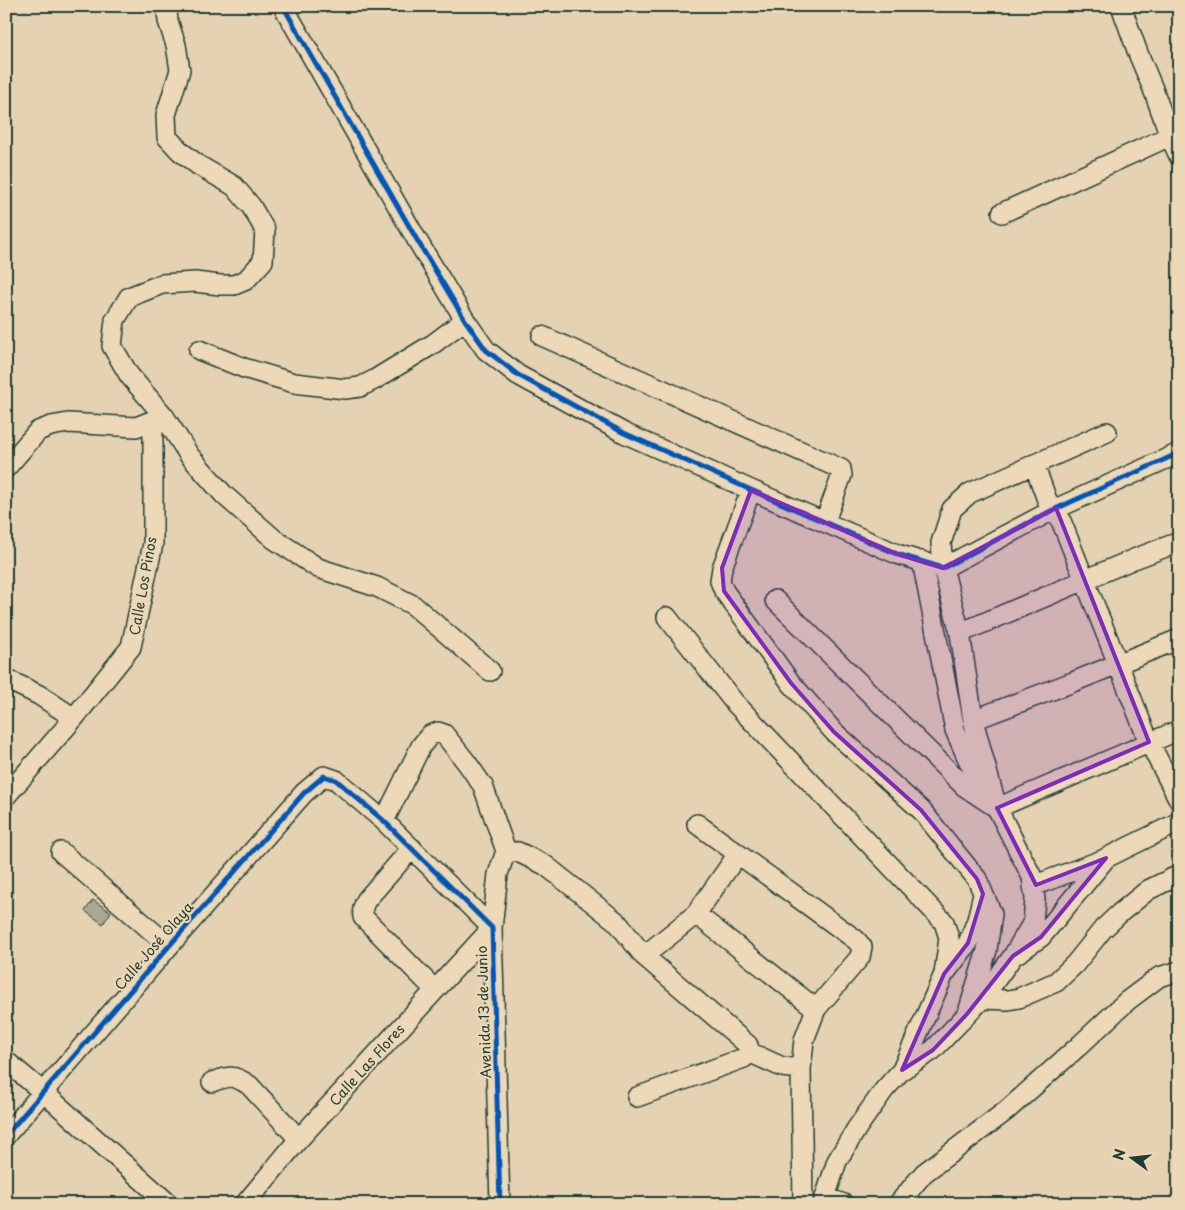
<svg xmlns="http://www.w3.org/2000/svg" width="1185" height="1210" font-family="'Playpen Sans',sans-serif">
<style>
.building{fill:#aea88f;stroke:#1f3d34}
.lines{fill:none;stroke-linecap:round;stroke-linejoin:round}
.minor-casing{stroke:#1f3d34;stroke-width:22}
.minor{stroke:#edd8b7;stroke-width:19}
.cycleway-casing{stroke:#edd8b7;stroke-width:8}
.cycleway{stroke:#0057b8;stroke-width:5}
.marked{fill:#7b2cbf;fill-opacity:0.2;stroke:#7b2cbf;stroke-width:4;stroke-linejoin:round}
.labels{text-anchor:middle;stroke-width:4;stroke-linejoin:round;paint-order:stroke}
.street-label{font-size:14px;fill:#1f3d34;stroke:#edd8b7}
</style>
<rect width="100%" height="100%" fill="#e5d2b2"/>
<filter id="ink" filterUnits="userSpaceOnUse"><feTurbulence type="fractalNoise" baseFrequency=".02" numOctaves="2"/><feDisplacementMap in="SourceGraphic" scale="10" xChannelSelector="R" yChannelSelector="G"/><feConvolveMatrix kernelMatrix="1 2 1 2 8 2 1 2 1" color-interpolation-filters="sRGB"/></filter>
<g filter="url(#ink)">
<path class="building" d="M93,900L111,912L103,924L85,911Z"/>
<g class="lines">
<defs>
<path id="minor" d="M283,6L417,240L465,320L486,350L518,375L624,433L751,490L897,554L943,568L1051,511L1179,453
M1121,6L1138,53L1153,89L1170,136L1179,156
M1002,213L1170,136
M542,336L841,469L842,475L825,521
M199,350L244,368L294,383L345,389L360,387L374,380L433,344L465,320
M164,416L189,455L224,495L274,539L318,568L377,587L413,605L490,671
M1034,464L1051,511
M6,468L38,431L51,426L68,423L136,427L164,416L129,375L112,346L115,320L129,297L162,284L195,282L220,285H234L246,280L263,261L265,230L251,206L234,186L198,165L180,151L167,137L166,115L180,70L176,45L168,21L167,9L169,6
M751,490L722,568L720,581L724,591L791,683L834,732L921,810L977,879L992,914L987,950L969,1009
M1056,508L1149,742L1179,800
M922,561L955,730L979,784L984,791
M775,600L964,786L997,808
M667,617L734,702L944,922L949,938L944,974L902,1070
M960,633L1134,559L1179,542
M6,679L39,695L74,718
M973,720L1073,682L1179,639
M6,796L74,718L131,647L153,544V420
M997,808L1179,730
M384,821L421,746L430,735L438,732L444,734L467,763L483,786L506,851
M697,824L856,940L862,947L860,957L816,1009L804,1040L801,1069L803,1204
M412,848L367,899C363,905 362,909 363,917L435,990
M61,852L169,946
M1033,886L1105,859
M696,914L816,1009
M1018,953L1041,937L1106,858L1179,822
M644,956L696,914L738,854
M945,973L968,943L977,920L983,894
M982,999L1008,1000L1019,998L1056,982L1075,964L1103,929L1120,913L1148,890L1179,875
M749,1052L782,1067L801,1069
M6,1061L43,1092L169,1204
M212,1082C229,1076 233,1074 249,1085L299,1139
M6,1135L169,946L304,793L324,776L336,780L384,821L492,928L500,1204
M825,1197L844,1204
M245,1204L299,1139L492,928L498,874L506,851L518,852L545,865L617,922L644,956L748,1045L749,1052L744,1058L637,1097
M823,1204L837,1161L857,1128L884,1090L902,1070L933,1050L982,999L1013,956L1033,922L1035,899L1032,877L997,808L973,720L960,633L943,568L941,543L952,509L970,493L1107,432
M898,1204L924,1173L1006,1111L1080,1045L1127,1001L1159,977L1179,971"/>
</defs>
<use href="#minor" class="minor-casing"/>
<use href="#minor" class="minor"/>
<defs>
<path id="cycleway" d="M283,6L417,240L465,320L486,350L518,375L624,433L751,490L897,554L943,568L1051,511L1179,453
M6,1135L169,946L304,793L324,776L336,780L384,821L492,928L500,1204"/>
</defs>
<use href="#cycleway" class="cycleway-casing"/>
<use href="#cycleway" class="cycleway"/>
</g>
</g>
<path class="marked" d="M751,490L897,554L943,568L1056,508L1149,742L997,808L1036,885L1106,858L1041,937L1013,956L967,1014L933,1050L902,1070L944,974L968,943L983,894L977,879L921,810L834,732L791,683L724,591L722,568Z"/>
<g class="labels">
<g class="street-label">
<text transform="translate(143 586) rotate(-80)" y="5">Calle Los Pinos</text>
<text transform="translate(154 946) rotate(-49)" y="5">Calle José Olaya</text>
<text transform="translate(484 1012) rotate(-92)" y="5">Avenida 13 de Junio</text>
<text transform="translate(367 1065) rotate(-48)" y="5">Calle Las Flores</text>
</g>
</g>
<rect width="1185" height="1210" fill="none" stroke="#edd8b7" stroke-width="25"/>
<rect x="12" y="12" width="1160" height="1185" fill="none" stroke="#1f3d34" stroke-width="2" filter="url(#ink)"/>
<g transform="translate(1132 1158) rotate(285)" stroke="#edd8b7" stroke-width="4" paint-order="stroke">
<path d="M0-4L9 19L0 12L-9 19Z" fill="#1f3d34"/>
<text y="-8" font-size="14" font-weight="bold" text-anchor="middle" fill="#1f3d34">N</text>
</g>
</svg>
